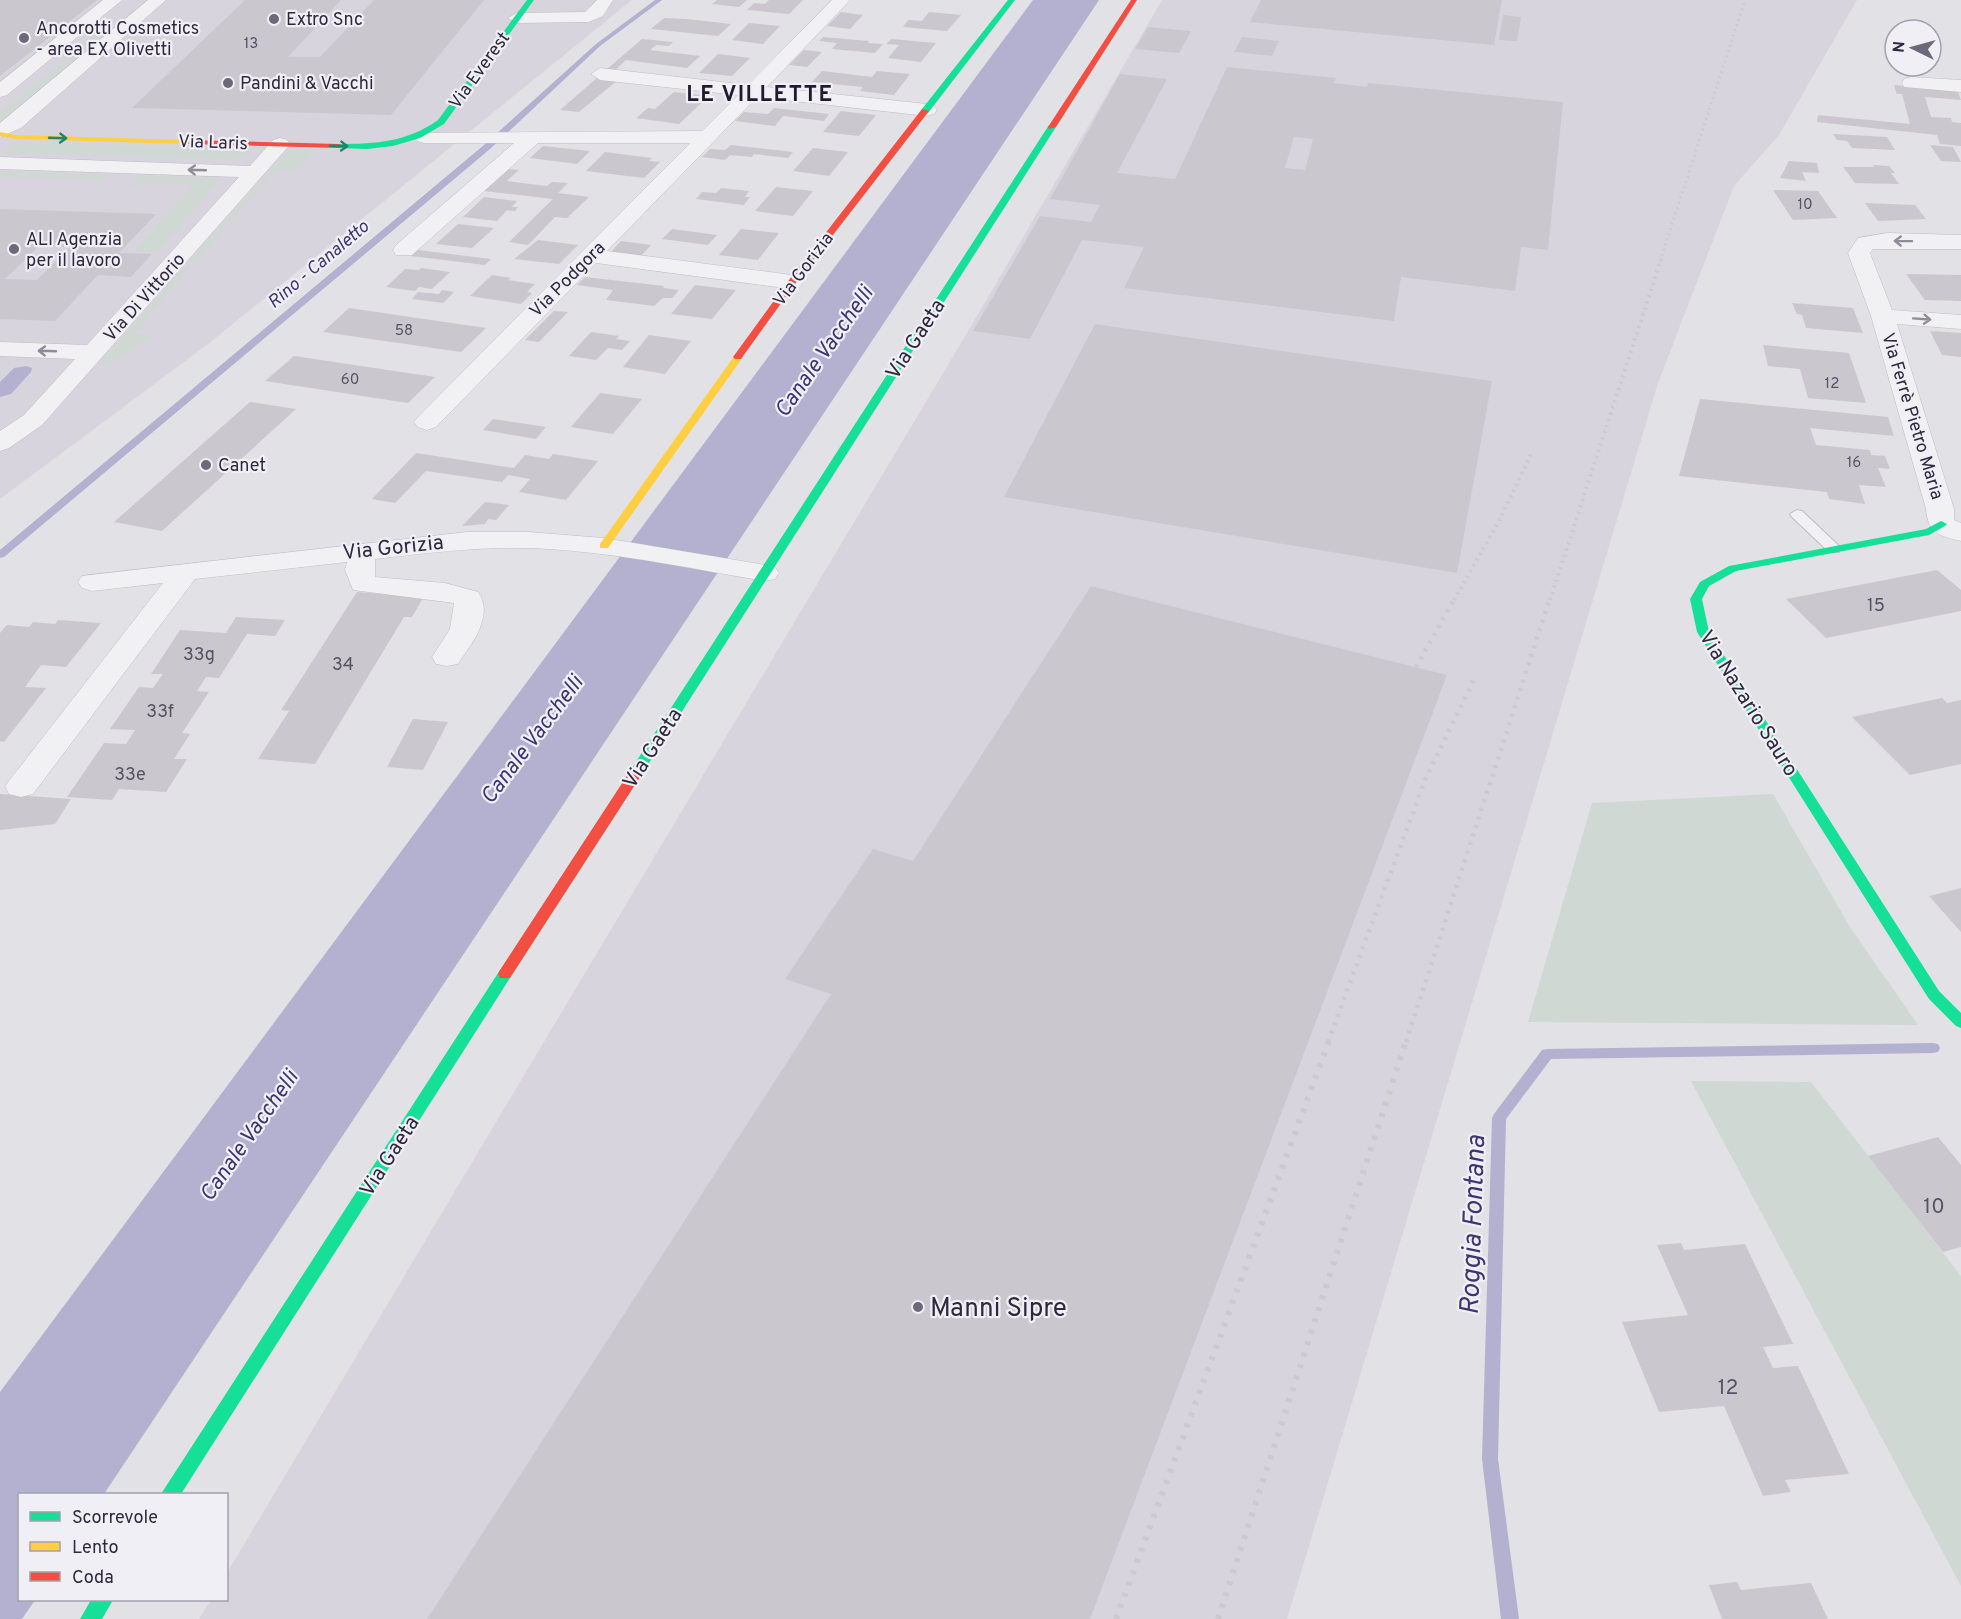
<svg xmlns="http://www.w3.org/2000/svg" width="1961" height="1619" font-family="Overpass,sans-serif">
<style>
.built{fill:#d7d4de}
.green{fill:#d0d8d4}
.water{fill:#b4b0d0}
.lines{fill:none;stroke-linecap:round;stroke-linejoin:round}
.stream{fill:#b4b0d0;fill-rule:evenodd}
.building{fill:#cac8ce;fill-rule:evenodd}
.lane-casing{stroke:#bfbec3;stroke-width:2}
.street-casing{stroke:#bfbec3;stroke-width:1}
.lane{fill:#f1f0f3;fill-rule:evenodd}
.street{fill:#f1f0f3;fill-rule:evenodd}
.fast{fill:#16e098;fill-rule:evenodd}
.slow{fill:#ffcf43;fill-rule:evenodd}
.jam{fill:#f24e42;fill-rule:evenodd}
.rail-far3{stroke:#cbcace;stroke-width:3;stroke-dasharray:1.5 4;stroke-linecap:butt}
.rail-far2{stroke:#cbcace;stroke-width:4;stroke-dasharray:2 4.5;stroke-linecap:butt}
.rail-far1{stroke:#cbcace;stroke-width:4.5;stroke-dasharray:3 6;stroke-linecap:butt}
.rail{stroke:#cbcace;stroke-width:6;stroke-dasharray:4 8;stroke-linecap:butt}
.oneway{stroke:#22846b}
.oneway2{stroke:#908c98}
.poi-dot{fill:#6d6979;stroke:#f0eff5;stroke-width:2}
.labels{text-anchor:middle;stroke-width:4.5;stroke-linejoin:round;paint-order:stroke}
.far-number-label{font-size:15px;fill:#565264}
.far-poi-label{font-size:18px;fill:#2e293e;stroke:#f0eff5;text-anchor:start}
.far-street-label{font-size:18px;fill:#2e293e;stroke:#f0eff5}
.far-water-label{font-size:18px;font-style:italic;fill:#3d3471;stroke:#f0eff5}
.number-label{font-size:18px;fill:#565264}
.street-label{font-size:21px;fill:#2e293e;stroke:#f0eff5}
.near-number-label{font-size:21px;fill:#565264}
.far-district-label{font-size:22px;font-weight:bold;letter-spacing:1.5px;fill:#201b2f;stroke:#f0eff5}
.water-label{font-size:22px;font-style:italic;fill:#3d3471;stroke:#f0eff5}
.near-poi-label{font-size:26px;fill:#2e293e;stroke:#f0eff5;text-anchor:start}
.near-water-label{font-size:27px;font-style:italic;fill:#3d3471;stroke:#f0eff5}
</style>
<rect width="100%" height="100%" fill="#e2e1e6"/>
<path class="built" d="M0,0H632L208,344L0,499Z
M1162,0H1857L1779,135L1734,186L1658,383L1287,1619H199L211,1600H226L227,1573L967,333Z"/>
<path class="green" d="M99,31H108L0,121V113Z
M15,143L252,149L246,155L233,159L4,153Z
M289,150L314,151L297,171H276L195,263H188Z
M0,171L110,175L105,180L0,177Z
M140,176L215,178L220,180L157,252L133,251L193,184L139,183L133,188L128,187Z
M184,267H191L134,334L154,335L106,366L101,361Z
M1773,794L1850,927L1918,1025L1528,1022L1592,803Z
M1691,1081L1811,1082L1961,1276V1586Z"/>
<path class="water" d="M1033,0H1099L104,1494H20V1600H35L22,1619H0V1392Z
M26,366L32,368L31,372L11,394L0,397V382L14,368Z"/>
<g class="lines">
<path class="stream" d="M655,0H662L600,46L490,149L4,557L0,558V550L484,145L596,44Z
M1933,1043L1938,1044L1940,1048L1938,1052L1933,1053L1551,1059L1506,1119L1498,1459L1519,1619H1501L1482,1459L1492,1118L1494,1114L1542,1050L1547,1049Z"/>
</g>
<path class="building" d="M0,0H97L0,76Z
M245,0H341L288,57H320L374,0H484L391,115L132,108Z
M717,0H747L739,7L712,4Z
M769,0H803L789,14L747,10L754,3L765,4Z
M1261,0H1502L1494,45L1250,22Z
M841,12L863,15L850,29L827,26Z
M929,12L961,15L947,31L903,27L908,20L922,21Z
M1503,15L1521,17L1517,41L1499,40Z
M664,18L687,19L731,24L718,36L651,29Z
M749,23L780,26L763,44L732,40Z
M1148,27L1191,31L1179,53L1135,49Z
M823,37L869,41L868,43L883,44L875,53L832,49L837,43L819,41Z
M1242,37L1279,41L1272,56L1234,52Z
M642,39L673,42L669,46L656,45L650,50L700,56L687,68L626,60L614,71L606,70Z
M891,39L936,43L921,62L888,58L899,45L886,44Z
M804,50L822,52L807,67L789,65Z
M718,54L750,58L732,76L699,73Z
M1227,67L1336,78L1334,83L1367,87L1368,83L1563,102L1548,250L1521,247L1515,291L1401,277L1394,321L1124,288L1144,247L1082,240L1030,339L973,331L1040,216L1091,222L1100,205L1050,199L1120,74L1167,79L1117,173L1175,179ZM1294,137L1313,139L1305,170L1285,168Z
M822,71L872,77L877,71L910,74L894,95L860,91L863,87L812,82Z
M598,77L619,79L579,112L560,110Z
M1894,85L1957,90L1961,100L1925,97L1931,117L1951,118L1952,122L1961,123V146L1940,144L1937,135L1817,122L1818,115L1910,124L1902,94H1897Z
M674,92L709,96L679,124L636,118L648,108L655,109Z
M774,108L829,114L824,121L783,116L775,126L735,121L744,112L768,114Z
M841,111L876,115L859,136L823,132Z
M1833,134L1887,137L1895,150L1852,148L1847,141L1837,140Z
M731,145L793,152L788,158L754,154L752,157L730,155L725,160L702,157L710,149L725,150Z
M1930,145L1953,147L1961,162L1941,161Z
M543,146L590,151L577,164L530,158Z
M813,148L848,152L829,176L793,171Z
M605,152L652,158L649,161L660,162L644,178L586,171Z
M1789,161L1817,163L1819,173L1802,172L1806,181L1780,178Z
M1873,165L1889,166L1895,173H1891L1899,184L1855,183L1843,167H1874Z
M507,169L519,170L507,181L547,186L552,182L568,183L558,193L589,197L567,218L555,217L528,245L509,242L553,199L483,191Z
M776,187L813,191L793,216L755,211Z
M721,188L749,191L745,197H750L744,205L696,199L702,192L716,193Z
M1773,190L1818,191L1837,218L1793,220Z
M484,197L517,201L512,207H518L515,211L507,210L497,221L463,217Z
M1865,203L1915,205L1926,219L1878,221Z
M0,209L156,214L119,253L152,254L131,277L98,275L55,321L0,319ZM39,246L70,247L37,280L5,279Z
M458,224L494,228L472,248L436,244Z
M672,229L717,235L708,245L662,239Z
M741,229L779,233L758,260L719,255Z
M538,240L578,245L559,264L514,259Z
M621,241L651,245L640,257L610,253Z
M418,250L491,259L485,265L411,256Z
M421,268L450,272L432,289L419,287L415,291L386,287L405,269L419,270Z
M1906,274L1961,275V301L1925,300Z
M492,275L511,278L508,280L535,284L527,292L532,293L521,304L470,296Z
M585,277L664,286L663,288L679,290L672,298H663L654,306L606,300L613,290L577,285Z
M695,285L736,290L712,319L671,314Z
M442,290L454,292L443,303L412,299L418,292L439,294Z
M1792,303L1853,308L1863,333L1806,328L1802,315L1797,314Z
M349,308L486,328L461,352L323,332Z
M554,311L568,312L539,342L525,340Z
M1095,324L1492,381L1457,573L1004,497Z
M1930,331L1961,333V357L1942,355Z
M591,332L619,336L616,339L630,341L622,350L608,348L596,360L569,356Z
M649,335L691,341L665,374L623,367Z
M1763,345L1849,353L1866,403L1808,398L1800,369L1768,366Z
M294,356L435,377L408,403L265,381Z
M600,393L642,399L613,434L571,427Z
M1700,399L1888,417L1894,436L1810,428L1816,445L1870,450L1871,455L1885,456L1890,469L1878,468L1886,487L1859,485L1865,504L1829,499L1827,492L1679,476Z
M250,402L296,409L162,531L114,522Z
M493,419L546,427L536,439L483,430Z
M416,453L514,468L525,455L549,459L553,454L598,461L566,500L519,492L530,479L508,475L502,482L426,471L395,503L372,499Z
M485,502L509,505L496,520L488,519L485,524L462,526Z
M1937,570L1961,590V611L1826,638L1786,599Z
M1091,586L1447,675L1090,1619H427L831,994L785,979L873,849L913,861Z
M357,592L423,598L412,617H404L315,764L258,759L289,711L281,710Z
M236,617L285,620L275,636L247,634L219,678L206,677L197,691L209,692L182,733L190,734L174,759H187L166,792L119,789L112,800L67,797L104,743L126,744L135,730L110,729L139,687L153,688L163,674H151L180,630L226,633Z
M58,620L101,623L66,667L41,665L25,687L46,688L4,742L0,741V633L7,625L29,627L33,622L55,624Z
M1942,698L1947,703L1961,700V764L1910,775L1852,717Z
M413,719L448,722L423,770L387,767Z
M0,794L71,799L55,824L0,830Z
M1961,888V932L1929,896Z
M1938,1137L1961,1165V1247L1943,1252L1868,1156Z
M1681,1243L1684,1250L1745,1244L1793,1344L1763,1347L1773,1368L1798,1366L1849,1474L1785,1480L1791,1492L1763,1496L1724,1406L1659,1412L1622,1322L1688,1315L1657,1245Z
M1737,1582L1741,1590L1811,1583L1828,1619H1722L1709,1585Z"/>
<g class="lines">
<defs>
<path id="lane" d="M1797,510L1802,511L1839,546V552H1829L1792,517L1790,514Z"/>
<path id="street" d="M103,0H122L7,95L0,97V82Z
M148,0H166L21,128L0,137V123Z
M597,0H613L603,16L589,22L517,23L508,18L517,13L585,12Z
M832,0H850L767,87L927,104L934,106L937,110L934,114L927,116L757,97L607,251L792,275L800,277L803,282L800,287L792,289L596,263L436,427L427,430L418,427L414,422L418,417L690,143H538L412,255H396L393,250L396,245L514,143H424L417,141L414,137L417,133L702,131L738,95L600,80L591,74L600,68L748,85Z
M1911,77L1961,80V92L1904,87L1902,83L1904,79Z
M280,138L287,140L290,144L287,148L42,425L9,448L0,451V431L24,415L75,359L0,356V342L87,345L239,177L0,169V157L250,166L273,140Z
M1887,233L1961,235V249H1873L1870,253L1892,310L1961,315V329L1897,324L1954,509V520L1961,523V541C1939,536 1928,533 1926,509L1871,316L1848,253L1858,238Z
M467,532H528L604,538L765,565L775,567L779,573L775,579L765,581C686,568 606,550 525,548C475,547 426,553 375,559V577L445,583L478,592C495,616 471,644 458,664L447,666L436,664L432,657L450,629L454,603L353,590L345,570L347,562L195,579L33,794L21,797L9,794L5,786L163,583L92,591L82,588L78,582L82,576Z"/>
</defs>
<use href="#lane" class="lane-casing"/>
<use href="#street" class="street-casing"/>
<use href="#lane" class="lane"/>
<use href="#street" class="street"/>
<path class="fast" d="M527,0H534L444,124L420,138L393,146L367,149L336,148V144H339C376,144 407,142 438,120Z
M1008,0H1015L928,113H922V109Z
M1049,125L1056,127L642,774H632L630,771L632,768Z
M1941,521L1947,524L1945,526L1929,535L1736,571L1709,586L1702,599L1709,632L1939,991L1961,1013V1028L1956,1026L1929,999L1697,632L1690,599L1700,582L1729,566L1926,529Z
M505,968L510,970L512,974L510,978L181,1494H161L500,970Z
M91,1600H113L102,1619H80Z"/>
<path class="slow" d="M0,132L16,135L187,140L191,142L187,144L16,139L0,136Z
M738,354L743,357L608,548H600V544L735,355Z"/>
<path class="jam" d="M1131,0H1137L1056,127L1049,129L1048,127Z
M922,109L929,111L795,284L741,359H735L733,357L789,280Z
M184,140L339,144L343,146L339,148L187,144L183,142Z
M637,767L644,771L510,978H500L498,974L500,970L632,768Z"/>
<path class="rail-far3" d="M1660,261L1745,0"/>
<path class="rail-far2" d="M1454,600L1499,521L1531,454
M1550,600L1661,259"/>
<path class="rail-far1" d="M1416,667L1455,598
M1328,1042L1425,780L1475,677
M1406,1042L1550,598"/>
<path class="rail" d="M1116,1619L1329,1041
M1218,1619L1406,1041"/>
</g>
<defs><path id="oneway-shaft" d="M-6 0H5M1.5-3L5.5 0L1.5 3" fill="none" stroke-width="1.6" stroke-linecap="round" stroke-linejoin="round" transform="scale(1.5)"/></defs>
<g class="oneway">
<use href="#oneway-shaft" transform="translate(58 138) rotate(2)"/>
<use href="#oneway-shaft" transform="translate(339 146) rotate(2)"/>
</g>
<g class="oneway2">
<use href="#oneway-shaft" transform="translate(197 170) rotate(-178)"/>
<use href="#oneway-shaft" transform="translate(1903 241) rotate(-179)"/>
<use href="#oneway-shaft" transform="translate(1922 319) rotate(4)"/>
<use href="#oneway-shaft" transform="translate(47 351) rotate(-178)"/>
</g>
<g class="poi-dot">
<circle cx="274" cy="19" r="6"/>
<circle cx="24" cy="38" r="6"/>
<circle cx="228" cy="83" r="6"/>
<circle cx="14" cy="249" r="6"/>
<circle cx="206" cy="465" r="6"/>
<circle cx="918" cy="1307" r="6"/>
</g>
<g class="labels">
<g class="far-number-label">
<text x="251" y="48">13</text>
<text x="1805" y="209">10</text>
<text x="404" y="335">58</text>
<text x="350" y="384">60</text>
<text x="1832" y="388">12</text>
<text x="1854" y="467">16</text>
</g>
<g class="far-poi-label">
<text x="286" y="25">Extro Snc</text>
<text x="36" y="34">Ancorotti Cosmetics<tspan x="36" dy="21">- area EX Olivetti</tspan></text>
<text x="240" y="89">Pandini &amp; Vacchi</text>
<text x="26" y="245">ALI Agenzia<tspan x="26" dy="21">per il lavoro</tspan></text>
<text x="218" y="471">Canet</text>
</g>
<g class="far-street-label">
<text transform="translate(479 70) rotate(-54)" y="6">Via Everest</text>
<text transform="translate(213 142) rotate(2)" y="6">Via Laris</text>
<text transform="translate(803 269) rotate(-53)" y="6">Via Gorizia</text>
<text transform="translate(567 279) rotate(-45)" y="6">Via Podgora</text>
<text transform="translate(144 297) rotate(-48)" y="6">Via Di Vittorio</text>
<text transform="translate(1913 416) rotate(73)" y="6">Via Ferrè Pietro Maria</text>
</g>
<g class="far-water-label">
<text transform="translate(318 264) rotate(-40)" y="6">Rino - Canaletto</text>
</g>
<g class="number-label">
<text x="1876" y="611">15</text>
<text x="199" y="660">33g</text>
<text x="343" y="670">34</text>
<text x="160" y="717">33f</text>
<text x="130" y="780">33e</text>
</g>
<g class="street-label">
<text transform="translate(915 339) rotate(-57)" y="7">Via Gaeta</text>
<text transform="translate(393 547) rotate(-6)" y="7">Via Gorizia</text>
<text transform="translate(1749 703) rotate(58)" y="7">Via Nazario Sauro</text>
<text transform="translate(652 748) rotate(-57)" y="7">Via Gaeta</text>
<text transform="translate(389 1156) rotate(-57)" y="7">Via Gaeta</text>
</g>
<g class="near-number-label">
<text x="1934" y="1213">10</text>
<text x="1728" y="1394">12</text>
</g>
<g class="far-district-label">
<text x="760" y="101">LE VILLETTE</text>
</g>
<g class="water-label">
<text transform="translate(823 351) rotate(-55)" y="8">Canale Vacchelli</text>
<text transform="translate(531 739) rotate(-53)" y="8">Canale Vacchelli</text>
<text transform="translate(248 1135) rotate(-55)" y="8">Canale Vacchelli</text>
</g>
<g class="near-poi-label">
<text x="930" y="1316">Manni Sipre</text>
</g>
<g class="near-water-label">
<text transform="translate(1472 1225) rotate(-88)" y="9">Roggia Fontana</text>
</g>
</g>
<rect x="18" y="1493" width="210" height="108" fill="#f0eff5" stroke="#a2a0ac" stroke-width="1.5"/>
<rect x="30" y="1512" width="30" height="9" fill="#16e098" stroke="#a2a0ac" stroke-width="1.5"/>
<text x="72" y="1523" font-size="18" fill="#2e293e">Scorrevole</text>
<rect x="30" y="1542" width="30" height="9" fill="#ffcf43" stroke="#a2a0ac" stroke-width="1.5"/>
<text x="72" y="1553" font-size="18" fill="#2e293e">Lento</text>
<rect x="30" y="1572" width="30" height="9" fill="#f24e42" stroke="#a2a0ac" stroke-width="1.5"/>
<text x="72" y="1583" font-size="18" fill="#2e293e">Coda</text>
<g transform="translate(1913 48) rotate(275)"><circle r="28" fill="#f0eff5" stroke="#a2a0ac" stroke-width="1.5"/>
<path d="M0-4.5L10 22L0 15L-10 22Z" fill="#6d6979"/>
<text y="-9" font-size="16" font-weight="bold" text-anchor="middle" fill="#2e293e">N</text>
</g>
</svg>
